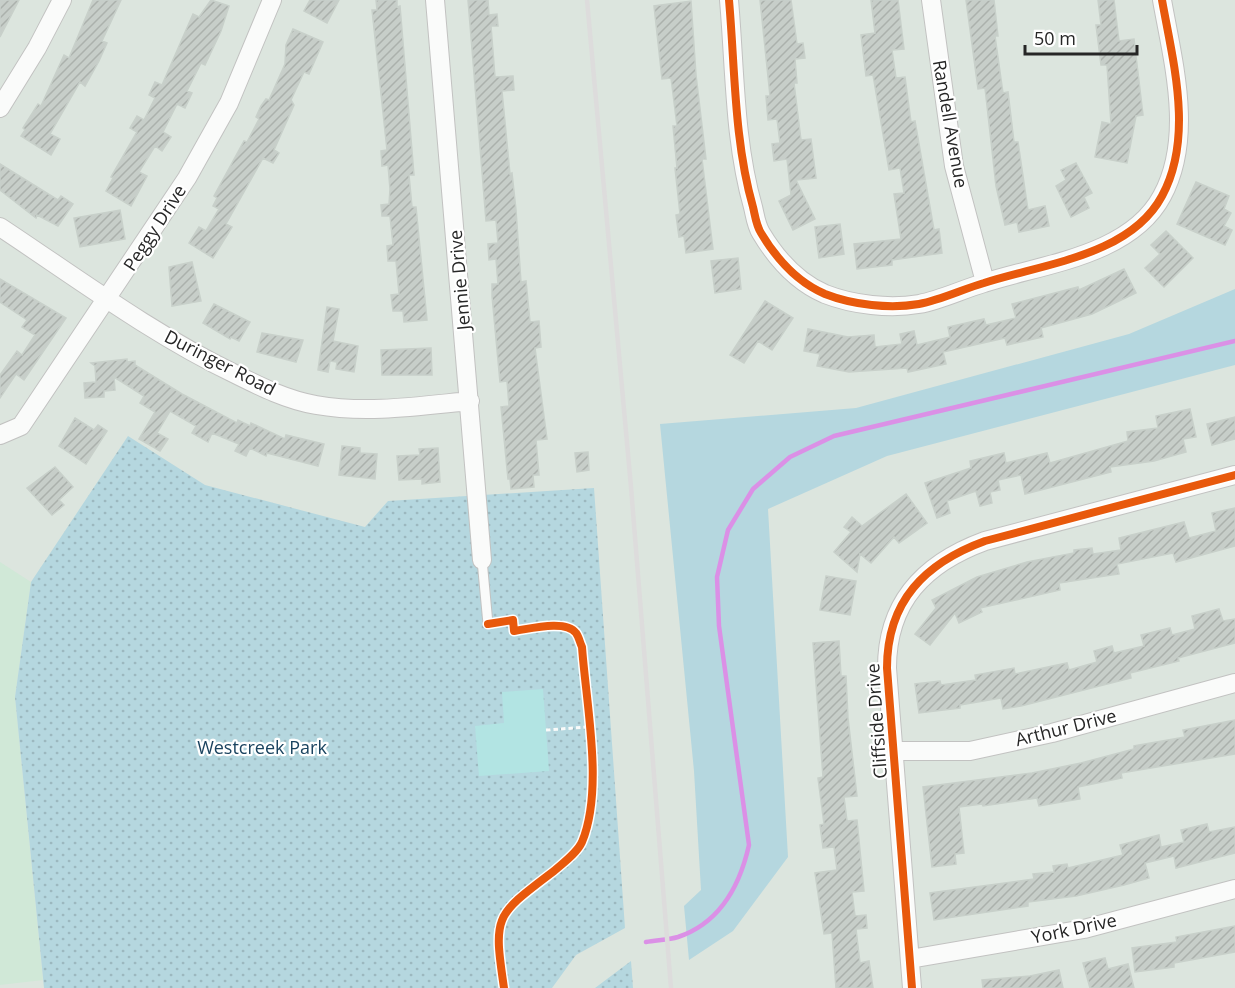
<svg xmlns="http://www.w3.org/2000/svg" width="1235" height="988" font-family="'Open Sans',sans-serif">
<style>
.education{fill:#d0e8d7}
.grass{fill:#b5d7df}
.park{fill:url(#park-dots)}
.pitch{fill:#b2e4e3}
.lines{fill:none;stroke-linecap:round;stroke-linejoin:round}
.stream{stroke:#db90e6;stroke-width:4.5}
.building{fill:url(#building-hatch);stroke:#c8d0ca;stroke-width:1.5}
.service-casing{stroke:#c2c2c1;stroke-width:11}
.minor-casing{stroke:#c2c2c1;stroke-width:20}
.path{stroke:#fafbfa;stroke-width:3;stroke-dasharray:4.5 3;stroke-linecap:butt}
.service{stroke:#fafbfa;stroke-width:9}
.minor{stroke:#fafbfa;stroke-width:18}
.rail{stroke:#dddcdc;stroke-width:4.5}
.cycleway-casing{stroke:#fff;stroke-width:11}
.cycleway{stroke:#e8590c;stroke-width:8}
.labels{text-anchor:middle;stroke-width:4.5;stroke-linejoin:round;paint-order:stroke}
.street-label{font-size:18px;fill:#262626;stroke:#fff}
.park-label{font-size:18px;fill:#1a435f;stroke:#fff}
</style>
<defs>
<pattern id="park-dots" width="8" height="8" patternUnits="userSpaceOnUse" patternTransform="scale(1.5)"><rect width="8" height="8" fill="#b5d7df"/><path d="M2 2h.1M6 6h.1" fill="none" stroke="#9cb8bf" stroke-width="1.8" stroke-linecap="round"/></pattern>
<pattern id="building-hatch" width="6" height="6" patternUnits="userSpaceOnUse" patternTransform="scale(1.5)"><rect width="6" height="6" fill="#c7cec9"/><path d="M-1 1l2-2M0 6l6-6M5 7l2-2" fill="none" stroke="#abb1ac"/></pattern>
</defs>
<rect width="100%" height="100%" fill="#dce5de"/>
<path class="education" d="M0,562L31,582L15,697L43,980L0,985Z"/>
<path class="grass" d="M1235,289V365L887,456L768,509L788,857L733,931L689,960L684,906L701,890L694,771L660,424L856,408L1129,334Z"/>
<path class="park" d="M128,436L205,485L365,527L388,501L594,488L625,928L576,955L552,988H44L15,697L31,582Z
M631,961L633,988H595Z"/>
<path class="pitch" d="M543,689L549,771L479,776L475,726L504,723L502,692Z"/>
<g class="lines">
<path class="stream" d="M646,942C656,940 668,940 678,937C720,923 740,885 749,845L719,626L717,577L728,530L753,489L790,457L834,436L1235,341"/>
</g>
<path class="building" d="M0,0H19L0,37Z
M93,0H121L102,41L107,43L99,61L85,86L80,82L50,134L60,139L51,155L21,136L25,130L23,128L38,104L41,106L64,55L69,58Z
M211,0L229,6L221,31L205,65L201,63L187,91L192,93L185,108L177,104L163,132L171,137L162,151L155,146L139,172L147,176L131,206L106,191L113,178L111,177L137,132L130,128L137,116L144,120L155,98L149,95L155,82L162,85L193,14L199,17Z
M310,0H339L327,23L304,11Z
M376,0H397V7L400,6L414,175H409L412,207H416L427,320L404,322L403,311H393L391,295L399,294L396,261H388L387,246L393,245L390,216H382L381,205L389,204L390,189L388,165L382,166L381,151L387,150L372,10H377Z
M468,0H488L489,15L497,14L498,26H491L495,77L513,76L514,90L502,91L510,174L512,173L516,210L521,282L526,281L530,322L539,321L541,347L535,348L547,439L536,440L539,475H533L534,487L511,489L510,479H508L501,407L509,406L507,381L500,382L492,296V284H498L496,259L489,260L488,244L498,243L496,220L486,221Z
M760,0H791L797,44L803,43L805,58L795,59L797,83H794L801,140L811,139L816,178L796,180L815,219L793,230L779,201L791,195L787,159L774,161L772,144L780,143L777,119L768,120L766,96H770Z
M871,0H898L904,49L892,50L896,78L905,77L911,122L915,121L934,230L939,229L942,253L892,260V265L857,269L854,244L901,239L894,194L904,193L900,168L889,170L873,75L866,76L861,35L875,33Z
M966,0H994L998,36H995L1003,93L1008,92L1014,142H1018L1028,210L1045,206L1049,226L1019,232L1017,222L1005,225L996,186L985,88L978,89Z
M1098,0H1114L1119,41L1134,39L1143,115L1136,116L1127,163L1095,157L1102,122L1111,124L1107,65H1101L1096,25H1101Z
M691,1L696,75L706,159H702L713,249L686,253L684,236L679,237L676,215L680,214L675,168H677L673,126H677L671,78L662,79L654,6Z
M293,29L323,42L309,74L304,72L291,100L294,105L274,150L279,153L273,163L263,158L226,224L232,227L213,258L189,243L199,227L206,231L219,209L213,206L217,198L214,196L244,141L247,142L259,119L256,117L261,106L266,99L269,100L285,64L286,45Z
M1076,163L1092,193L1084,197L1089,208L1071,217L1056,186L1066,180L1061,170Z
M0,164L58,200L61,196L73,204L58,226L37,215L36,218L0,190Z
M1196,182L1229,196L1224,209L1231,213L1224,226L1232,230L1225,245L1177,224Z
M120,210L125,239L80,247L74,218Z
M840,224L844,254L819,258L815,227Z
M1166,231L1193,258L1164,287L1145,268L1160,254L1151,245Z
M738,258L741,289L715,293L711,261Z
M192,262L201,301L172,306L169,267Z
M1124,269L1136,293L1092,314L1041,328L1043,337L1007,345L1005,338L943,352L946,364L908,372L907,368L849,372L817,366L820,354L804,351L808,329L848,337L874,335L875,347L902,344L900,334L914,331L917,345L950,337L948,327L984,319L986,325L1016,318L1012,304L1078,287L1079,290Z
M0,279L66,318L24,380L16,374L0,398V375L17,351L22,355L35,335L22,327L27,320L0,302Z
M765,301L793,318L772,350L758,341L744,363L730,355Z
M214,304L250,322L239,341L231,337L230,339L203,323Z
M327,307L339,309L333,341L358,346L354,372L336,369L337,362L330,361L328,372L318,370Z
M262,333L303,340L296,362L257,352Z
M431,348L432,375H382L381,350Z
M127,359V362L135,361V365L182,394L237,423L238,420L250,426L251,423L285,439L286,435L324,444L318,466L267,453L266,456L250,448L246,456L235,451L239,444L212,433L208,442L192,433L196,426L170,411L157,433L168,439L160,451L139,439L155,412L140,403L144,396L114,377L115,390L104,391V397L85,398L84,383L96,382L95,366L91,363Z
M1190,409L1196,437L1183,439L1186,452L1154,461L1110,467L1111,472L1025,494L1021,475L998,480L1000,490L990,492L992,503L980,506L976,491L947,501L950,513L937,518L925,483L971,468L970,461L1004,453L1006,463L1047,453L1050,463L1128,441L1127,432L1158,428L1156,416Z
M1235,417V439L1212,445L1207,424Z
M75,418L94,430L98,425L107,431L86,464L59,446Z
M342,446L360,448V453L377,454L375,479L339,475Z
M438,448L440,482L422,484V479L399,480L397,456L420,455L419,449Z
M588,452L589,470L577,472L575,453Z
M55,467L73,487L59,500L64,505L52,515L27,488Z
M906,494L927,523L899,543L894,537L871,563L860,554L857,572L834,552L851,532L844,527L852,517L862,526Z
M1235,508V546L1176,562L1173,553L1117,564L1119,574L1059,583L1060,590L980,608L982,612L959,623L955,613L930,645L915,634L936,608L932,600L977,577L1027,562L1074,553V550L1092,548L1093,554L1121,550L1119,538L1184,522L1189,538L1216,531L1212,513Z
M826,576L856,581L850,615L820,610Z
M1219,609L1223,621L1235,619V643L1178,658L1179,661L1130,673L1131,678L1021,706L1003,709L1001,698L960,705V708L919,713L915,684L940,681L941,685L976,680L975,675L1014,668L1015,674L1067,663L1069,670L1097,662L1094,651L1112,646L1114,653L1144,646L1141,635L1170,628L1172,635L1195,629L1192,616Z
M839,641L841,676H846L848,718L857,796L844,797L847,821L857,820L864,891L852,892L855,916L866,915L867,928L856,929L860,963L869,961L873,988H836L832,933L824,934L815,873L837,870L834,847L823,848L820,825L824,824L818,778L823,777L813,643Z
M1235,720V754L1121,773L1122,778L1078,787L1080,799L1039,806L1037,798L983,806L982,804L959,807L964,853L955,854L956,864L932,867L923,787L1032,773L1081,763L1134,749V746L1185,737L1183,730Z
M1207,824L1209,832L1235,827V853L1176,868L1174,856L1145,863L1149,878L1124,885L1076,896L1028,902V906L934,920L930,893L1034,879L1033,874L1054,872L1053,866L1067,864L1068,868L1123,855L1120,845L1159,835L1161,847L1184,842L1181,830Z
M1235,926V952L1174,963V967L1135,972L1132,948L1177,942L1176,937Z
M1105,958L1108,969L1128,964L1134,988H1090L1083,963Z
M1059,970L1063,988H983L982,980L1030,976Z"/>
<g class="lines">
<defs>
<path id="service" d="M482,560L488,624"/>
<path id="minor" d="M435,0L482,560
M729,0C735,68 734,141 753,207C755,215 756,225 761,233C776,258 797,282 825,294C853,305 890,309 919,304C941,300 963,289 984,283C1042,264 1130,256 1162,196C1194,137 1173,62 1162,0
M931,0L954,166L985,282
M0,108L37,48L62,0
M0,227C77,278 152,334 235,374C261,387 287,400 316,405C367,414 419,406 470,401
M0,435L21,426L187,178L229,103L272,0
M894,751H970L1052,733L1235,683
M910,959L1084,929L1235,889
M912,988L887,668C887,601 925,563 985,541L1235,475"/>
</defs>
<use href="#service" class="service-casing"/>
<use href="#minor" class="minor-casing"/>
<path class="path" d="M546,730L588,727"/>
<use href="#service" class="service"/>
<use href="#minor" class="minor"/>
<path class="rail" d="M587,0L631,487L671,988"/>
<defs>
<path id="cycleway" d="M729,0C735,68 734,141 753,207C755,215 756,225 761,233C776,258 797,282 825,294C853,305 890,309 919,304C941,300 963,289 984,283C1042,264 1130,256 1162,196C1194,137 1173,62 1162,0
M488,624L513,620L514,631C529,629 566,619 576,633C579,637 580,643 582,647C586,704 604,789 582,842C577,853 563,863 554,871C495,916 493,914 504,988
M912,988L887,668C887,601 925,563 985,541L1235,475"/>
</defs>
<use href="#cycleway" class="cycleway-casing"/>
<use href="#cycleway" class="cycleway"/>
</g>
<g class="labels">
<g class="street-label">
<text transform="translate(950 124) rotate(80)" y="6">Randell Avenue</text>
<text transform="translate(155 228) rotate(-57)" y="6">Peggy Drive</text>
<text transform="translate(460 280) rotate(-95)" y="6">Jennie Drive</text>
<text transform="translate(220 363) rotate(27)" y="6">Duringer Road</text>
<text transform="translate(877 721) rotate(-94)" y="6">Cliffside Drive</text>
<text transform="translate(1066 728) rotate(-14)" y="6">Arthur Drive</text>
<text transform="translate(1074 929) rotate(-12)" y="6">York Drive</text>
</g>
<g class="park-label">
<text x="262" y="754">Westcreek Park</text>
</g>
</g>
<path d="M1025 45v9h112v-9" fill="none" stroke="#262626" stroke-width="3"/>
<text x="1034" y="45" font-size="18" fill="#262626" stroke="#ffffff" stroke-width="4.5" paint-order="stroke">50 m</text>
</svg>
